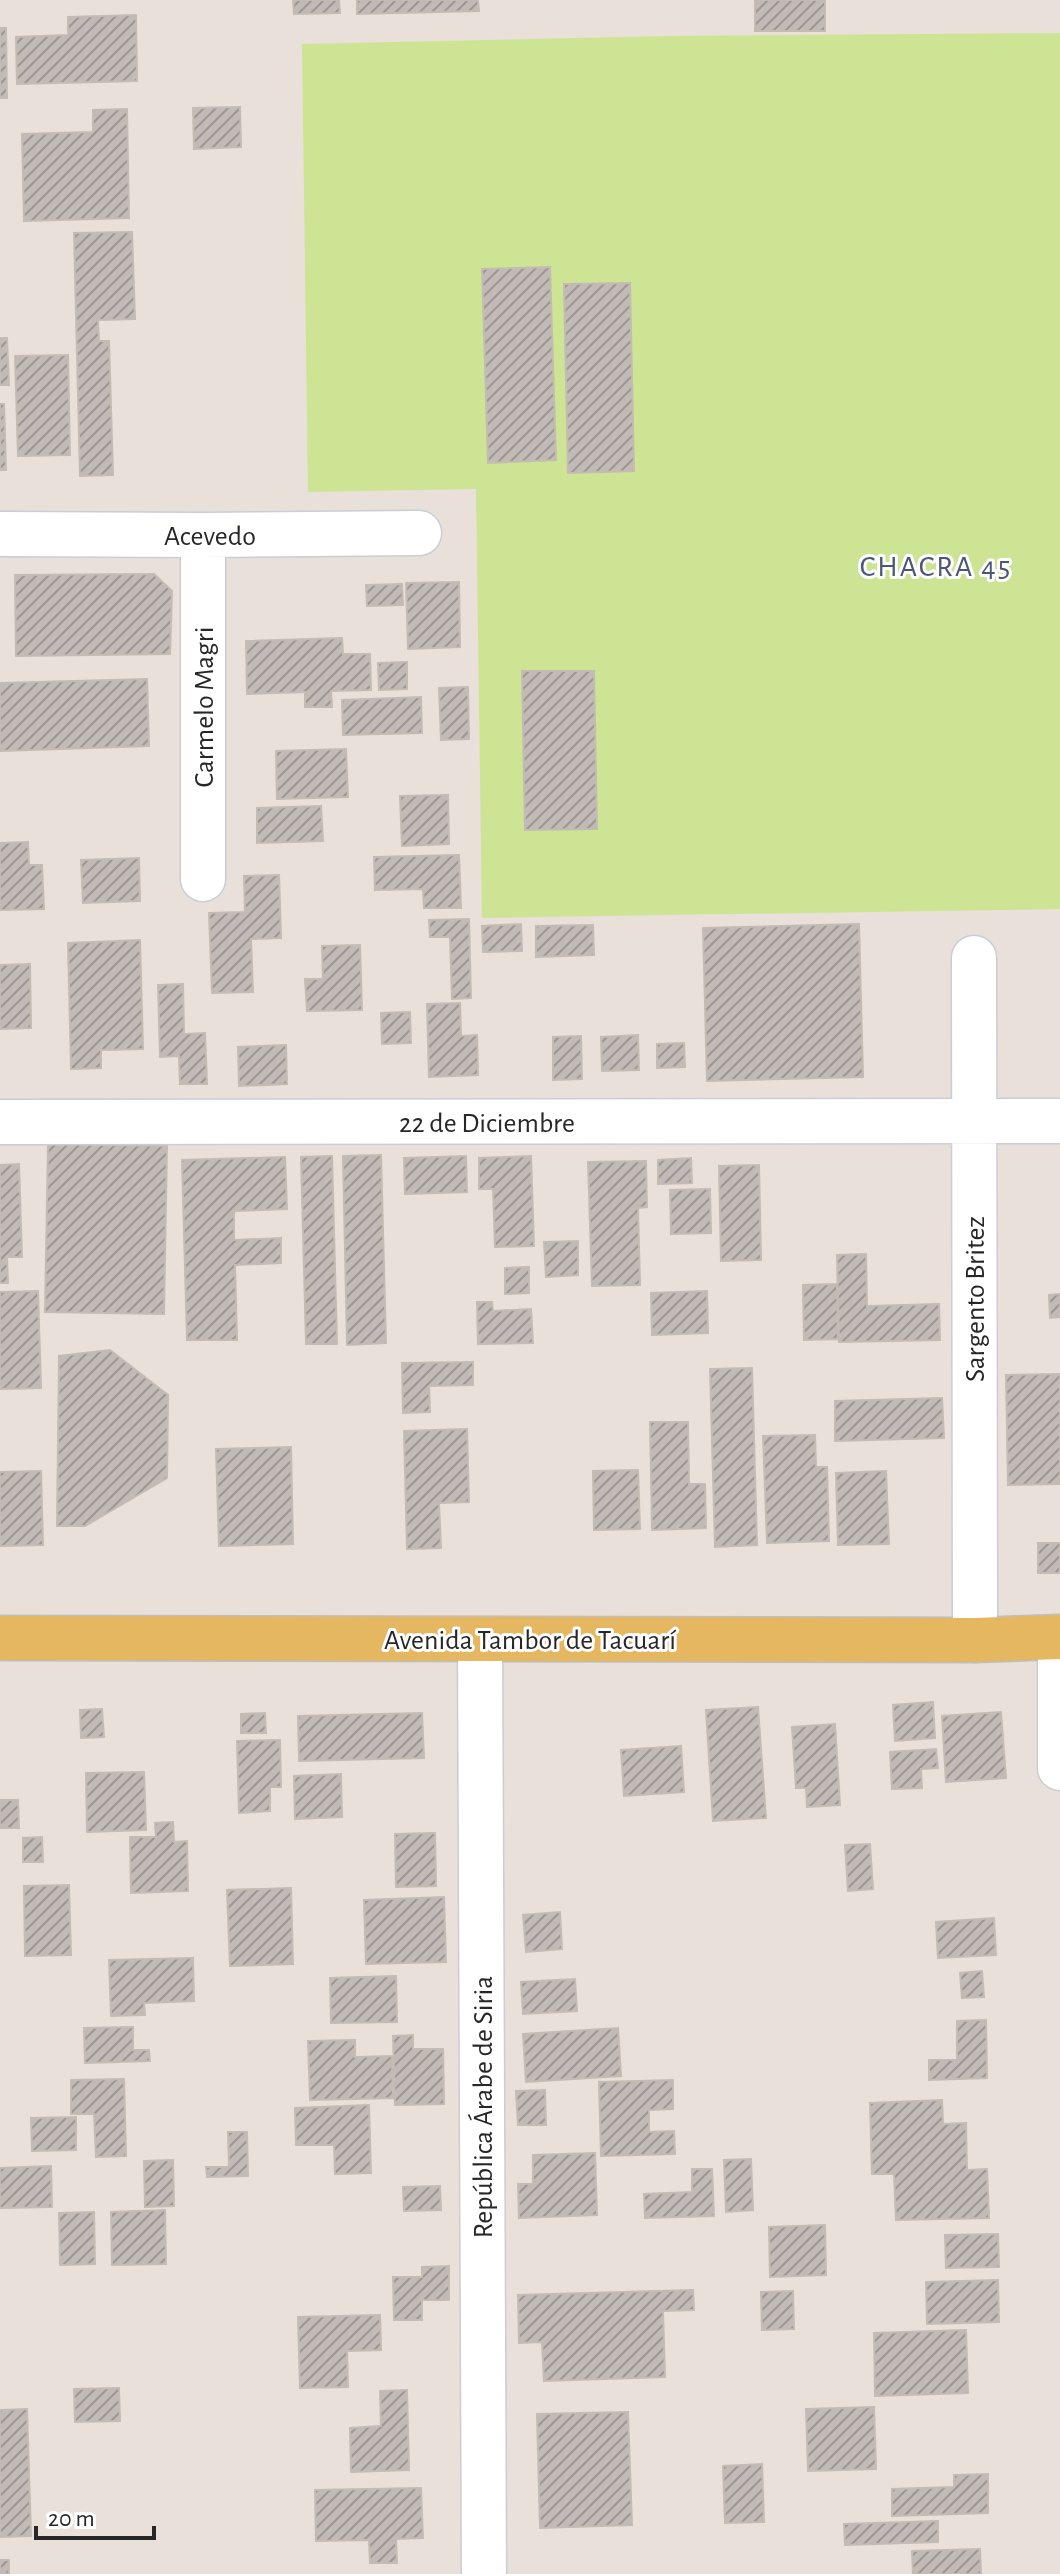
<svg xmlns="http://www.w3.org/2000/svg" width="1060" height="2574" font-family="'Alegreya Sans',sans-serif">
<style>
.pitch{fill:#cce494}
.building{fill:url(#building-hatch);stroke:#c4bcb3;stroke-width:2}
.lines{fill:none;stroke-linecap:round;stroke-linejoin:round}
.minor-casing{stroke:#c8cdd8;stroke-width:47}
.major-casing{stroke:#bebebe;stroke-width:47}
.minor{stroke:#fff;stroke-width:44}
.major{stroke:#e6b761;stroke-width:44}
.labels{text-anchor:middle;stroke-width:6;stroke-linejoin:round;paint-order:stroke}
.street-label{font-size:28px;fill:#272727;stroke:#fff}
.neighbourhood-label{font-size:30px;letter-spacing:2px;fill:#4b5774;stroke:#fff}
</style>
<defs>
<pattern id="building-hatch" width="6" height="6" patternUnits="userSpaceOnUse" patternTransform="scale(2)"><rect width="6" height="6" fill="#c1bab6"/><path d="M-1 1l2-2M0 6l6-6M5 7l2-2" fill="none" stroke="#9d9794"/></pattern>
</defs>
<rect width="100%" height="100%" fill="#e9e0d9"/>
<path class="pitch" d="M1060,33V909L482,918L476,489L308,492L302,44L669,36Z"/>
<path class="building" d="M293,0H339L340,13L294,14Z
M357,0H478L479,11L357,14Z
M755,0H825V31H755Z
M136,15L137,81L17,84L16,37L68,35V17Z
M0,28H6L7,98H0Z
M240,107L241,147L194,149L193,108Z
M127,109L129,218L24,221L22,134L93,132V110Z
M132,232L135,319L98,320L99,341H109L113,475L80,476L74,233Z
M550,267L556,460L488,463L482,269Z
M630,283L634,471L568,473L564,284Z
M0,338H7L9,385H0Z
M68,355L70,455L18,456L15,356Z
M0,404H4L6,470H0Z
M154,574L172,591L170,654L16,656L15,575Z
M459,582L460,647L408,649L406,583Z
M402,584L403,605L367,606L366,585Z
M342,638L343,654H370L371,690L331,691L332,707H305V692L247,694L246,641Z
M407,662V689L379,690L378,663Z
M522,671H594L597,829L525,830Z
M147,679L149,746L0,751V683Z
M468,687L469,739L441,740L439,688Z
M421,697L422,733L343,735L342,700Z
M346,749L348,797L277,799L276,751Z
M448,795L449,844L402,846L400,796Z
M321,806L323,841L257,843V808Z
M28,842L29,865H42L44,909L0,910V843Z
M459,855L461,908H424L423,889L375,890L374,857Z
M139,858L140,901L83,903L81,860Z
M279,875L281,938L251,939L253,992L212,993L209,913L245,912L244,876Z
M469,919L471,998L452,999L450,937H430L429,920Z
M521,924L522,951L483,952L482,926Z
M859,924L863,1077L707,1081L703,928Z
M593,925L594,955L536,957V926Z
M140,940L143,1049L101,1050V1068L71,1069L68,943Z
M360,945L362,1010L307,1011L305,979H323L322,946Z
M30,964L31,1028L0,1029V965Z
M183,984L184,1034L205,1033L207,1084H180L179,1056L160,1057L158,985Z
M460,1003L461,1036L477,1035L478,1075L429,1077L427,1004Z
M410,1012L411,1043L382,1044L381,1013Z
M638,1035L639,1070L602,1071L601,1037Z
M581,1036L582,1079L553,1080V1037Z
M684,1043L685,1067L657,1068V1044Z
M286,1045L287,1084L239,1086L238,1047Z
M48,1144L167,1146L164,1314L45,1312Z
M381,1155L386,1343L347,1345L343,1156Z
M332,1156L337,1344H306L301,1157Z
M466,1156L467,1192L405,1194L404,1158Z
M531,1156L534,1246L495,1247L493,1189H479V1158Z
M285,1157L287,1209L234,1211V1240L281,1238V1263L235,1265L237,1340H187L182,1160Z
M691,1158L692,1183L658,1184V1160Z
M646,1161L647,1207L638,1208L640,1285L592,1286L588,1162Z
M19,1164L22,1257H7L8,1283H0V1165Z
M759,1165L761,1260L721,1261L719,1166Z
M710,1189L711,1233L671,1234L670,1190Z
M578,1241V1275L546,1277L544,1242Z
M866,1254L867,1306L939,1304L940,1340L839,1342L837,1255Z
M529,1267V1293L505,1294V1268Z
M837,1284L838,1339L804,1340L803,1285Z
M38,1291L41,1388L0,1389V1292Z
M707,1291L708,1333L652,1335L651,1293Z
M1060,1294V1317L1050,1318L1049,1295Z
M477,1302H492L493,1311L531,1309L533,1343L478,1344Z
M110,1350L168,1395L167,1478L85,1526H57L59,1356Z
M473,1362V1385L429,1386L430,1412L403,1413L402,1363Z
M752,1368L757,1545L715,1547L710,1369Z
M1060,1374V1484L1008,1485L1006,1375Z
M942,1398L944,1438L835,1441V1401Z
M650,1422H688L689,1484H705L706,1528L652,1530Z
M467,1429L469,1502L439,1503L441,1548L407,1549L404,1431Z
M815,1435L816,1467H827L829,1541L767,1543L763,1436Z
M291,1447L293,1544L219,1546L216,1449Z
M638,1470L640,1529L594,1530L593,1471Z
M41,1471L43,1545L0,1546V1472Z
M886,1471L889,1544L838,1545L836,1473Z
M1038,1543H1060V1573H1038Z
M933,1702L935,1738L895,1741L893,1705Z
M758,1707L766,1818L713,1821L706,1710Z
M102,1709L104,1737L81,1738L80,1710Z
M1001,1712L1006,1778L946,1782L942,1716Z
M265,1713L266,1733H241V1714Z
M422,1713L424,1758L299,1761L298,1716Z
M835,1724L840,1805L807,1807L806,1788H796L792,1727Z
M280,1740L281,1787H270V1811L239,1813L237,1741Z
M681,1746L684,1792L624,1796L621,1750Z
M936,1749L938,1768L921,1769L922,1788L892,1789L890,1752Z
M144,1772L146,1830L87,1832L86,1773Z
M341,1774L342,1817L295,1819L294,1776Z
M0,1800H18L19,1828H0Z
M173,1822L174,1842L187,1841L188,1891L131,1893L130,1837H156L155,1823Z
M435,1833L436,1886L396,1887L395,1834Z
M42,1837L43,1862H23V1838Z
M870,1844L873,1889L848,1891L845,1845Z
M69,1885L71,1955L25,1956L24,1886Z
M291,1888L293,1964L230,1966L227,1890Z
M444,1897L446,1962L366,1964L364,1900Z
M560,1912L562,1949L526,1952L523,1915Z
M994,1918L996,1955L938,1958L936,1922Z
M193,1958L194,2001L144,2003L145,2015L111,2016L109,1960Z
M982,1971L984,1997L962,1998L960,1973Z
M396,1976L397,2022L331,2023L330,1978Z
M575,1979L577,2011L523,2014L521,1982Z
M986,2020L987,2078L929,2080V2060H957V2021Z
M133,2027V2050H149L150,2061L85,2063L84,2028Z
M618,2028L621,2076L526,2082L523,2034Z
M413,2035V2049H443L444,2104L395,2105L393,2036Z
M355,2040V2057L392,2056L393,2098L310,2100L308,2041Z
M124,2079L126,2156L96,2157L94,2114H71V2080Z
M673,2080V2109L649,2110V2132L674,2131L675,2154L601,2156L599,2082Z
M545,2090L546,2125H518L516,2091Z
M942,2100L943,2124L966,2123L967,2170L987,2169L989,2218L896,2220L894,2174H872L870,2103Z
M369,2105L371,2173L335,2174L334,2145H296L295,2108Z
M76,2117V2150L32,2151L31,2118Z
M228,2132H247L248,2176L207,2177L206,2167H229Z
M595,2153L597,2215L519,2218L518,2184H533V2155Z
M751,2159L753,2210L726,2212L724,2160Z
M173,2160L174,2206L145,2207L144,2161Z
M51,2166L52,2207L0,2208V2168Z
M692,2169H712L714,2216L645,2218L644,2194L692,2192Z
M440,2186L441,2210L404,2211L403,2187Z
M165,2210L166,2264L112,2265L111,2212Z
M94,2212L95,2264L60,2265L59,2213Z
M825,2225L826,2275L770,2277L769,2227Z
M998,2234L999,2267L946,2268L945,2235Z
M449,2266V2300H422V2320H394L393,2277H422V2267Z
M998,2280L999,2322L927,2324L926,2282Z
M693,2290L694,2310L663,2311L665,2377L544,2381L542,2342L519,2343L518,2295Z
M793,2291L794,2329L762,2330L761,2292Z
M380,2315L381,2350L347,2351L348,2387L300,2388L298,2317Z
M966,2330L968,2393L875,2396L874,2333Z
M119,2388L120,2421L75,2422L74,2389Z
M407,2390L409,2470L351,2472L350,2428L381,2426L380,2391Z
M874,2407L876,2469L808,2471L806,2409Z
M27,2409L31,2536L0,2537V2410Z
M628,2412L632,2525L540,2528L537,2414Z
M762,2464L764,2522L725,2523L723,2466Z
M988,2474V2513L892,2516V2489L954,2487V2475Z
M421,2488L423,2538L396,2539L397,2563H370L369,2540L316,2541L315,2490Z
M938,2521V2542L845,2545L844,2524Z
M980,2549L981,2574H913L912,2551Z
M0,2560H9V2574H0Z"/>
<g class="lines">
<defs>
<path id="minor" d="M0,534L203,535L419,533
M203,879V535
M974,958L975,1640
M0,1122L1060,1121
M1060,1637V1768
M480,1640L484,2574"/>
<path id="major" d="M0,1638L975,1640L1060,1637"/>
</defs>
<use href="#minor" class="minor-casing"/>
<use href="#major" class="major-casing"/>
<use href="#minor" class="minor"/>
<use href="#major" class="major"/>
</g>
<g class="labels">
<g class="street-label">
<text x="210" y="545">Acevedo</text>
<text transform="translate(203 707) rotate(-90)" y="10">Carmelo Magri</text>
<text x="487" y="1132">22 de Diciembre</text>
<text transform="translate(974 1299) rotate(-90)" y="10">Sargento Britez</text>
<text x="530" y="1649">Avenida Tambor de Tacuarí</text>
<text transform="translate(482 2107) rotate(-90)" y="10">República Árabe de Siria</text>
</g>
<g class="neighbourhood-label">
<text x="936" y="576">CHACRA 45</text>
</g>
</g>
<path d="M36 2526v12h118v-12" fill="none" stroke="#272727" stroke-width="4"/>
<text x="48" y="2526" font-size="24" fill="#272727" stroke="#ffffff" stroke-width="6" paint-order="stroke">20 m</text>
</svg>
